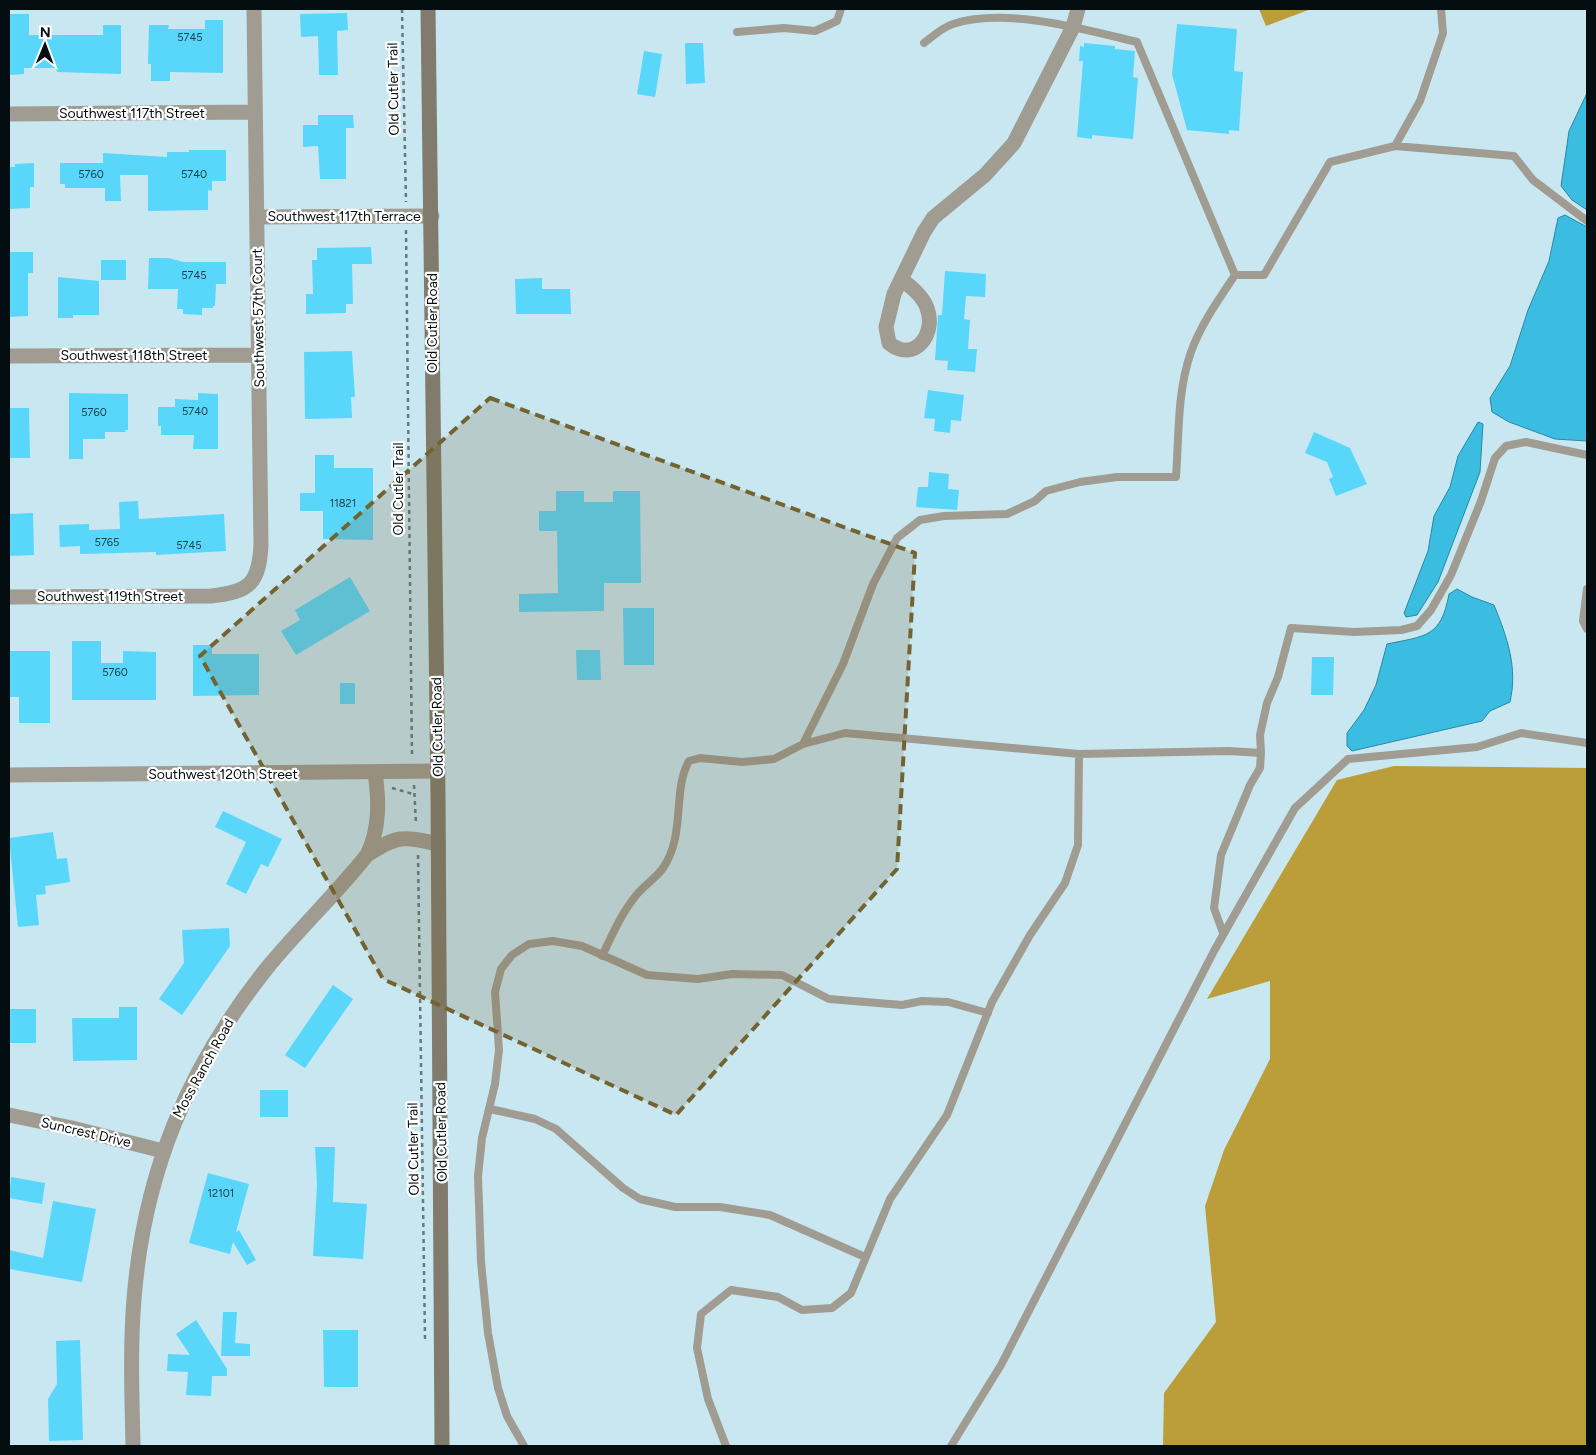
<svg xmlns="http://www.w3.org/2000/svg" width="1596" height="1455" font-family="Figtree,sans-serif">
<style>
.forest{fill:#bb9d3a}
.water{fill:#3abde1;stroke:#2a88a3}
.building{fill:#59d7fb}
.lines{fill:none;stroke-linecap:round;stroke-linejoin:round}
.path{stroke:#65797f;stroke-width:2.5;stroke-dasharray:4 4;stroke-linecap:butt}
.service{stroke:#a09c92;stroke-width:8}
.minor{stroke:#a09c92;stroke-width:15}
.tertiary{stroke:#a09c92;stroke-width:15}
.secondary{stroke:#807b6c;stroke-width:15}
.marked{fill:#736330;fill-opacity:0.2;stroke:#736330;stroke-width:4;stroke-dasharray:10 6;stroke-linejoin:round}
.labels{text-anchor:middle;stroke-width:4.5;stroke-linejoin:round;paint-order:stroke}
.number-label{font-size:11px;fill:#19404c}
.street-label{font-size:14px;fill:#040e11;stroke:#fff}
</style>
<rect width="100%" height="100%" fill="#c9e7f1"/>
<path class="forest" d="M1259,9H1311L1266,26Z
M1394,766L1587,768V1446H1163L1164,1393L1216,1322L1205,1206L1224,1150L1270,1059V981L1207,999L1337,780Z"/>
<path class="water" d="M1587,93V210L1572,200L1561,186L1569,131Z
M1565,215L1587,227V441L1555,439L1509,422L1492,412L1490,398L1510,366L1528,310L1549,261L1558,218Z
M1478,422L1483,424L1480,472L1438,582L1417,615L1406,617L1404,613L1428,551L1434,516L1450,487L1458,456Z
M1457,589L1472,597L1494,605C1507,637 1518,667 1510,702L1490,711L1482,721L1352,751L1347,746V733L1364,710L1376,685L1387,644C1425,636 1441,638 1449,594Z"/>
<path class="building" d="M347,13L348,30L337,31L338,75H319L318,36L301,37L300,14Z
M9,14H29V35H103V25H121V74L57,72L56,68H24V74L9,75Z
M205,20H223V73L170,72V81H151V64H148L149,25H169L168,29H205Z
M1177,24L1237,29L1234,71L1243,72L1239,131L1229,130V134L1187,130L1172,74Z
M685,43H703L705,83L686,84Z
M1084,43L1115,46V49L1135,51L1133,77L1138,78L1133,139L1092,135V139L1077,137L1083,61H1079L1080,46L1084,47Z
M644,51L662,54L655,97L637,94Z
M318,115H353L354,128H346V179H320L318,146L303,147V125H318Z
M189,150H226V181H212V191L208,190V210L148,211V175H120L121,201H105V188H65V184H60V163H103V153L167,157V152H189Z
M34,163V187H30V208L9,209V167H15V164Z
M371,247L372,264H352L353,304H346V313L306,314V294H313L312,260H317V248Z
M9,252H33V273H28V316L9,317Z
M149,258H168L184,262H226V284H216L215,306H213V308H202V315L183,314V309H177L178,289H148Z
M101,260H126V280H101Z
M945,271L986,274L985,297L966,296L964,319L970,320L968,349H977L975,372L947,370L948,361L935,360L938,315H942Z
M58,277L99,281V315H73V318H58Z
M542,278V289H570L571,314H516L515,279Z
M352,351L355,397H351L352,418L305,419L304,352Z
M928,390L964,395L961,421L951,420L950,433L934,431L935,419L924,418Z
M69,393L128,394V430H125L126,432H105V439H83V459H69Z
M198,393L218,394V449H193L194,435H161V426H158V407H175V399L198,400Z
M9,408H29L30,458H9Z
M1314,432L1350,448L1367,484L1336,496L1329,479L1333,477L1327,462L1305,453Z
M315,455H334V468H373V540L323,539V511H300V493H315Z
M929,472L949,474L948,489L959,490L957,510L916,507L918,487H928Z
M556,491H584V502H613V491H640L641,583H604V611L519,612V594L558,593L557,531H539V511H556Z
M138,501L139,519L224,514L226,551L156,555V552L80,554V546L60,547L59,525L89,524V530L120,529L119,502Z
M33,513L34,555L9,556V514Z
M350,577L370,611L296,655L281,631L300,620L295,610Z
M623,608H654V665H624Z
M72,641H101V663H123V651L156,652V700H72Z
M193,645H212V654H259V695L193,696Z
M576,650H600L601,680H577Z
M9,651H50V723H19V697H9Z
M1312,657H1334L1333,695H1311Z
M340,683H355V704H340Z
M223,811L282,839L268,867L261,864L246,894L226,884L246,842L215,827Z
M53,832L57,859L67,858L70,882L45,886L46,894L36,895L39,925L18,927L9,838Z
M229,928L230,946L182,1015L159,999L184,963L182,930Z
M333,985L353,999L305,1068L285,1055Z
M119,1007H137V1060L73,1061L72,1018H119Z
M9,1009H36V1043H9Z
M260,1090H288V1117H260Z
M315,1147H335L333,1202L367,1204L363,1259L313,1256L317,1185Z
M208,1173L249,1184L236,1232L239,1230L256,1260L247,1265L233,1242L230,1254L189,1243Z
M11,1177L45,1183L42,1204L9,1198Z
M53,1201L96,1209L82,1282L9,1269V1250L43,1258Z
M223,1312H237L235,1343L250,1344V1356H221Z
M196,1320L227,1369V1376H212L211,1396L186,1395L188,1372L167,1371L168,1354L190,1355L176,1334Z
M323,1330H358V1387H324Z
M80,1340L83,1440L49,1441L48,1399L57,1384L56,1341Z"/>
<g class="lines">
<path class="path" d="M402,9L406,202
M406,230L412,757
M414,785L416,824
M392,788L413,794
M418,855L425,1339"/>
<path class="service" d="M737,32L784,28L815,31L837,21L841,9
M924,43C933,36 943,27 953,24C1006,7 1083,29 1137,42L1235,275
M1395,146L1514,156L1533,180L1587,221
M1235,275H1264L1330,162L1395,146L1420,101L1443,33L1441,9
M1587,589L1583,621L1587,629
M803,744L843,664L873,584L897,538L920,520L944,516L1007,514L1035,501L1046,491L1080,482L1117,477H1176C1179,437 1177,391 1191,352C1201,324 1219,299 1235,275
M1261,753L1260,735L1267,703L1278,677L1291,628L1354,632L1401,630L1417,626L1431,610L1451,575L1481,501L1495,458L1506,446L1526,442L1587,455
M602,956C613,933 622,912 638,893C646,884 657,877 663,868C686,835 672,791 689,761L700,758L742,762L774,759L803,744L845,733L1079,754L1229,751L1261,753L1260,768L1250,785L1221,855L1214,908L1223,933
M490,1109L535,1119L556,1129L623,1188L640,1199L675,1207H720L770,1215L865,1257
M524,1446L507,1416L498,1388L488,1333L481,1262L478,1176L482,1138L495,1084L499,1050L495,992L501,969L512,955L529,944L553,941L582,946L647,975L698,979L732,974L782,975L829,999L902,1005L922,1001L948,1002L988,1013
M726,1446L708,1399L697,1348L701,1314L731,1290L778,1297L802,1310L832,1308L851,1293L890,1199L947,1115L992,1002L1030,935L1065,883L1078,845L1079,754
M951,1446L1001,1365L1214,951L1295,808L1348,759L1477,747L1521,733L1587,743"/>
<path class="minor" d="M9,114L255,112
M257,217L432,216
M901,279C911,287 923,296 927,308C937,334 914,364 889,343L886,327L894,294L924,232L933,218L985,175L1014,143L1073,27L1078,9
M9,356L258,355
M9,597L211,596C249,592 259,584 261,545L254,9
M367,855C398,835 402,836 438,844
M9,1115L72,1128L163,1151
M133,1446C132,1397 130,1348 134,1299C144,1172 188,1067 267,968C299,929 336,894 367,855C380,829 379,800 375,773"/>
<path class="tertiary" d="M9,775L437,771"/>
<path class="secondary" d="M428,9L438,795L442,1446"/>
</g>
<path class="marked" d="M490,398L915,553L897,869L676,1115L383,979L200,656Z"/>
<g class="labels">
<g class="number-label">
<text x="190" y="41">5745</text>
<text x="91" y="178">5760</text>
<text x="194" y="178">5740</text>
<text x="194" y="279">5745</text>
<text x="195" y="415">5740</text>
<text x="94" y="416">5760</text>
<text x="343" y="507">11821</text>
<text x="107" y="546">5765</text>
<text x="189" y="549">5745</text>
<text x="115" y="676">5760</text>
<text x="221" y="1197">12101</text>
</g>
<g class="street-label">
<text transform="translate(393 89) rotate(-91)" y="5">Old Cutler Trail</text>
<text x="132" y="118">Southwest 117th Street</text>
<text x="344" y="221">Southwest 117th Terrace</text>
<text transform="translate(258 318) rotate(-91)" y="5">Southwest 57th Court</text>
<text transform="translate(432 323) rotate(-90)" y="5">Old Cutler Road</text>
<text x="134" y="360">Southwest 118th Street</text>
<text transform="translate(398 489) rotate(-90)" y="5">Old Cutler Trail</text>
<text x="110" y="601">Southwest 119th Street</text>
<text transform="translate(437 727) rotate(-91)" y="5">Old Cutler Road</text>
<text x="223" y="779">Southwest 120th Street</text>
<text transform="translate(203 1068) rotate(-61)" y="5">Moss Ranch Road</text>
<text transform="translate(86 1132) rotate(13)" y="5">Suncrest Drive</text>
<text transform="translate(441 1132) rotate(-91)" y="5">Old Cutler Road</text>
<text transform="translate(413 1149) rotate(-91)" y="5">Old Cutler Trail</text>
</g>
</g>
<rect width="1596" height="1455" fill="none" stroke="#040e11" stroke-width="20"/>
<g transform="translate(45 45) rotate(1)" stroke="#ffffff" stroke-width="4" paint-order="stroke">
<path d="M0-4L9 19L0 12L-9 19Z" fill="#040e11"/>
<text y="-8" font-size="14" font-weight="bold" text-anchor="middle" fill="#040e11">N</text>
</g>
</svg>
